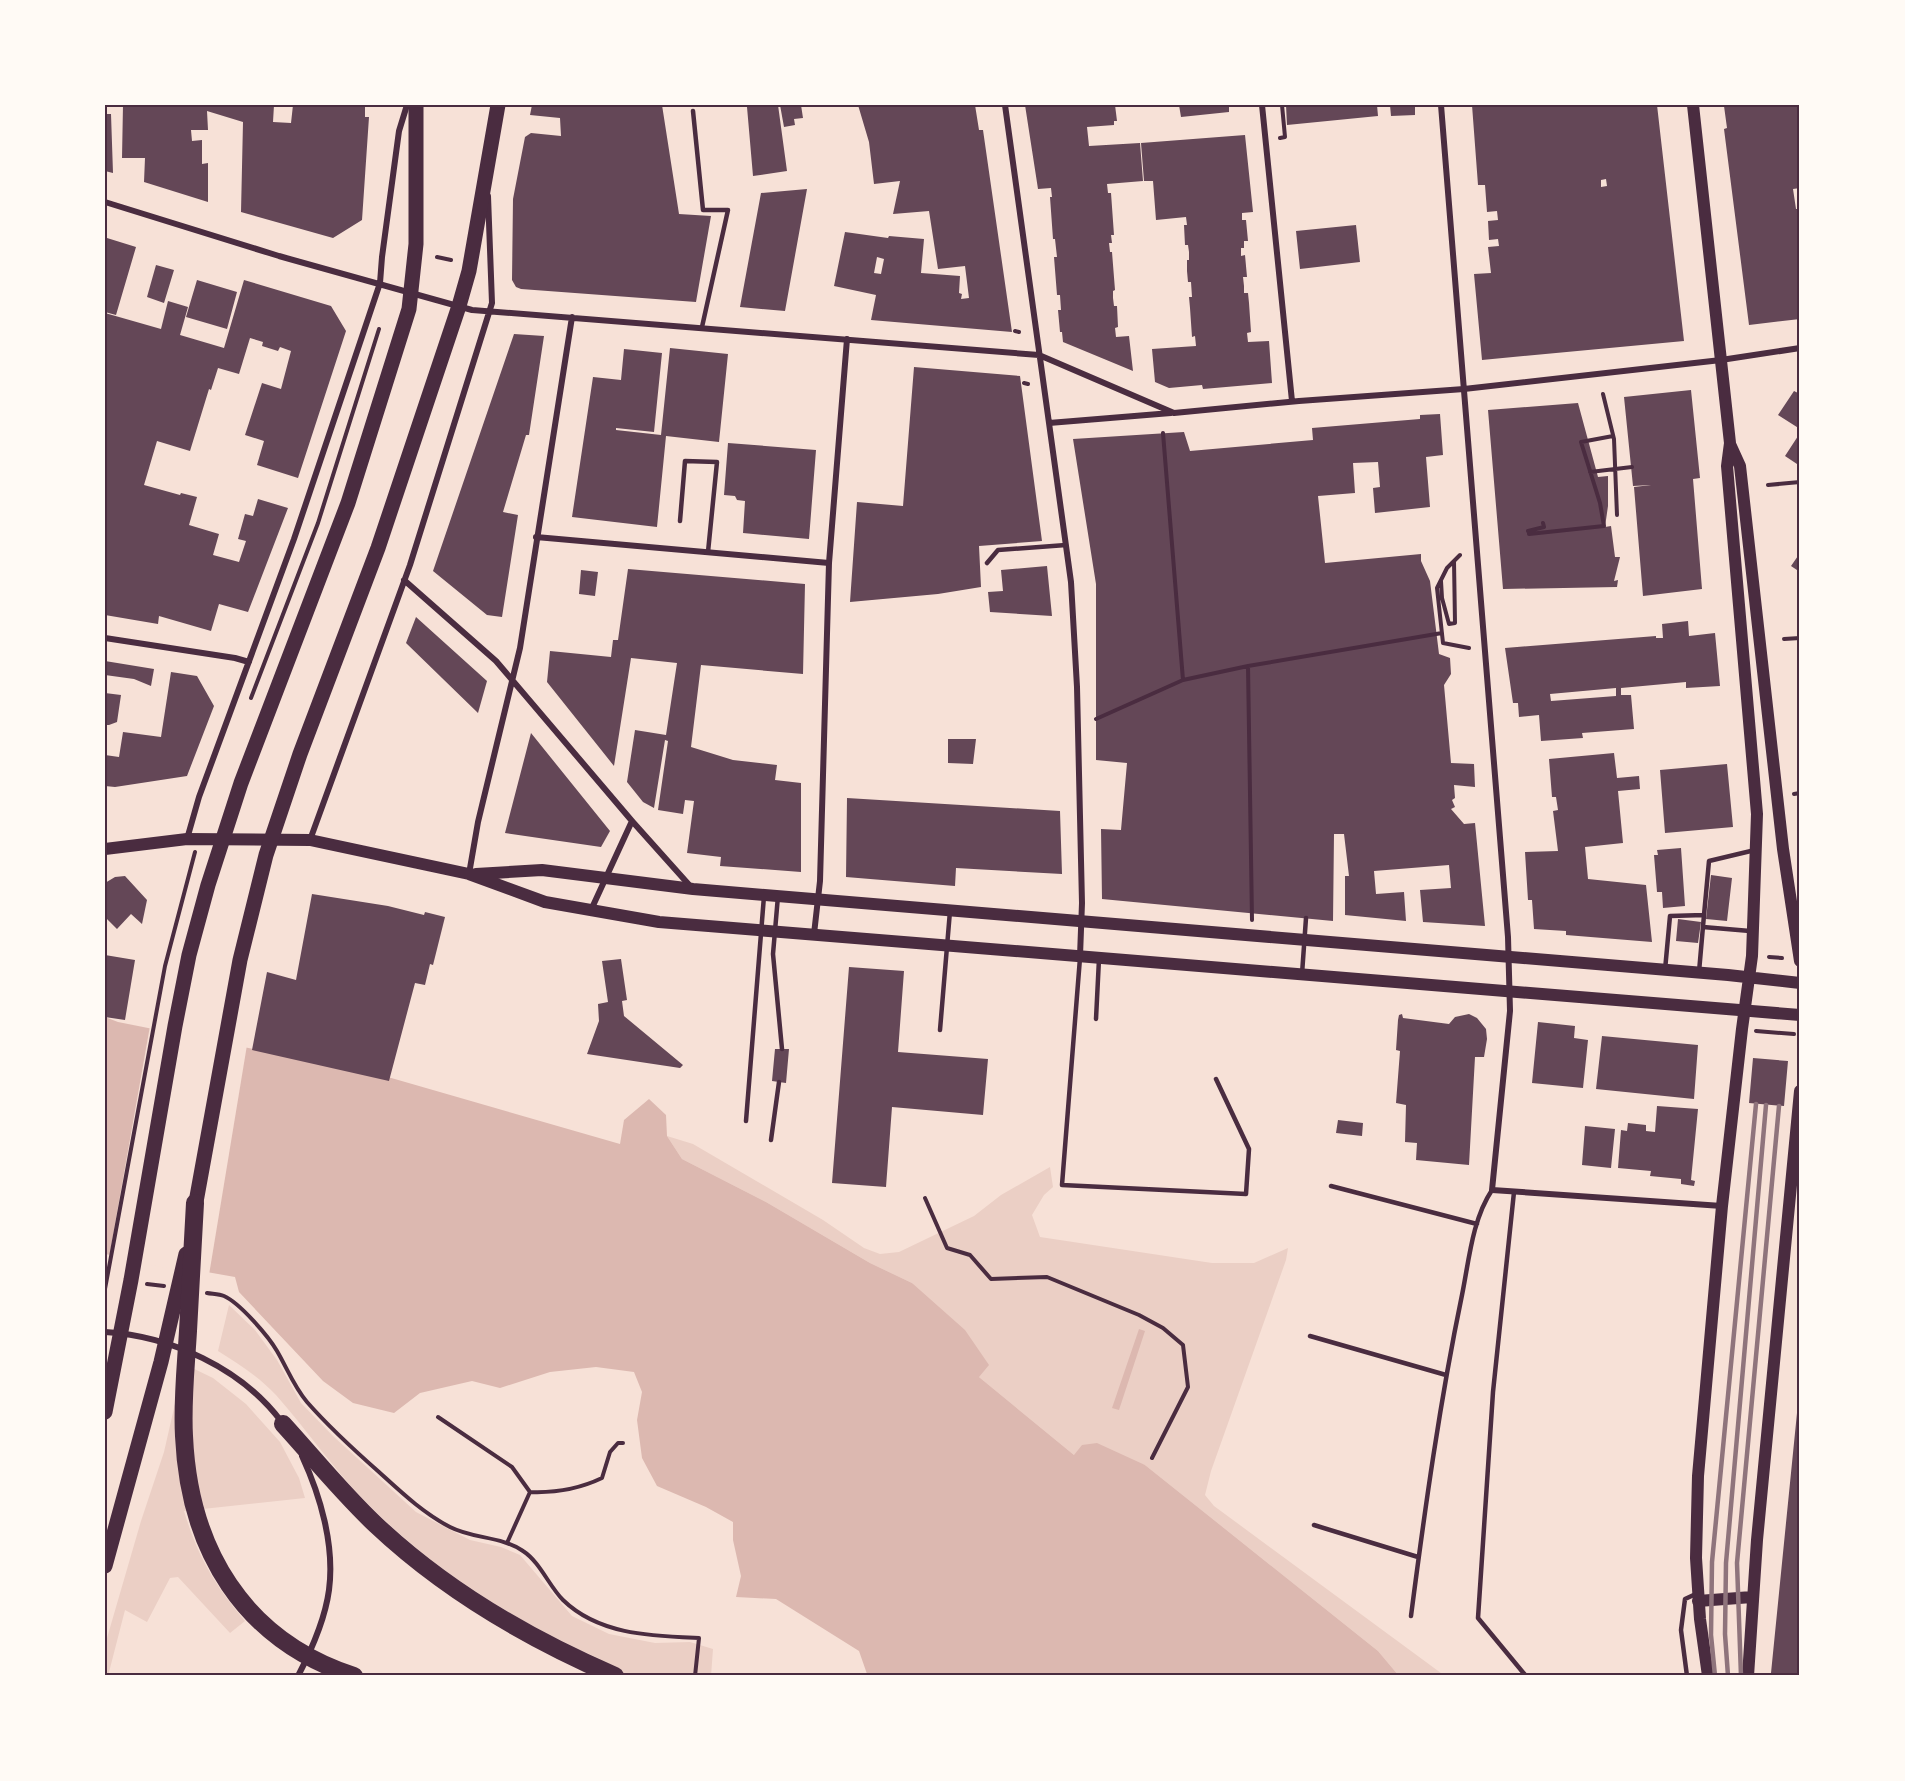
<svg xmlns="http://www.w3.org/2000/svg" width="1905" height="1781" font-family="'Varela Round',sans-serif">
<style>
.green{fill:#ebcfc5}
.water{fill:#dcb8b0}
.pier{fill:#f7e1d7}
.building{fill:#644757;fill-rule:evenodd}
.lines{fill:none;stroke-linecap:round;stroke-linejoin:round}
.path{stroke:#4a2c40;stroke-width:4}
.service{stroke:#4a2c40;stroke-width:4.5}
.minor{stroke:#4a2c40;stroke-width:6}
.secondary{stroke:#4a2c40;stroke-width:12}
.primary{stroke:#4a2c40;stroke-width:15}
.motorway{stroke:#4a2c40;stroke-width:18}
.rail{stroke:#8f747c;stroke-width:4.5}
.neatline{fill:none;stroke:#4a2c40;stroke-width:2}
</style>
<rect width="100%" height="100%" fill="#f7e1d7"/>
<path class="green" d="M667,1136L693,1144L823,1220L864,1248L880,1254L899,1252L974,1216L1001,1195L1050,1167L1053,1187L1044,1195L1032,1215L1040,1237L1212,1263H1254L1288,1248L1286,1260L1211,1471L1205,1495L1214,1506L1445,1676H1399L1378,1651L1145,1465L1074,1455L979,1377L912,1283L870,1263L766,1202L682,1159Z
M229,1305L255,1330L277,1360L301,1403L333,1436L416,1512L470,1540L501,1547L520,1555L572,1616L609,1634L655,1643L690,1642L713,1649L711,1676H595L600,1659C513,1620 431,1569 364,1500C332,1467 306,1429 276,1395C259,1377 239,1364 218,1351Z
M184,1364L213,1378L246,1404L280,1442L299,1478L305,1498L184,1511C198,1557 214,1584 245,1621L230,1633L178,1577L170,1578L147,1622L125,1610L108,1676H105V1645L141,1521L164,1452Z"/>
<path class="water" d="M105,1017L118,1022L374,1073L620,1144L624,1120L649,1099L666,1115L667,1136L682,1159L766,1202L870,1263L912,1283L965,1330L989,1365L979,1377L1074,1455L1082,1445L1097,1443L1145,1465L1378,1651L1399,1676H865L867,1674L859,1651L776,1599L736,1597L741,1576L733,1540V1522L706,1507L657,1486L642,1458L637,1420L642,1392L634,1372L596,1367L550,1372L500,1388L472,1381L420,1393L394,1413L353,1403L323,1381L239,1292L235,1277L105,1254Z
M1139,1329L1145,1331L1119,1410L1112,1408Z"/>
<path class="pier" d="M150,1026L247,1045L209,1275L109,1258Z"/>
<path class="building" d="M123,105H274L273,122L291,123L293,105H365V117H369L362,220L333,238L241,212L243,122L207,111L208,130H191L192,141L202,140V164L208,163V202L144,182L145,158H122Z
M532,105H662L679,214L711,216L696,302L521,289L516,287L512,280L513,199L525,137L531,133L561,136L560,118L530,115Z
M753,105H778L787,171L753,176L747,107Z
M780,105H801L803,118L794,119L795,125L784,127Z
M858,105H975L979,130H983L1012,332L871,320L876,295L834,286L845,232L888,238L889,236L924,239L921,273L960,276L959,293L962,294L961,299L969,298L965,266L938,269L929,211L893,214L900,181L874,184L869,142ZM877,257L884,259L881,274L874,273Z
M1025,105H1115L1117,121H1114V125L1087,127L1089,146L1140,143L1143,181L1107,184L1108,193H1111L1114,235H1111L1112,243H1109L1110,252H1112L1115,290L1113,291V298L1114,306H1117L1118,327L1115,328L1116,337L1129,336L1133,371L1063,342L1062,332H1060L1058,310H1061L1060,295H1057L1054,257H1057L1055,239H1053L1050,197H1052L1051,188L1038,189Z
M1179,105H1229V112L1181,117Z
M1286,105H1377L1378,116L1287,125Z
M1390,105H1415V115L1391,116Z
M1472,105H1657L1684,341L1482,360L1474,274L1491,273L1488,247L1499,246L1498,239L1489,240L1488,221L1498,220L1497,211L1487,212L1485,185H1478ZM1606,179L1607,186L1601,187V180Z
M1728,105H1800V188L1793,189L1796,209H1800V319L1749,325L1724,129L1727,128L1724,106Z
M105,114H111L113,173L105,171Z
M1245,135L1253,212L1242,213V220H1246L1248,241H1244V248H1241V256L1245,255L1247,277H1243L1244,286V293H1248L1249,303L1251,332L1247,333L1248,342L1269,341L1272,383L1203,389L1202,385L1169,388L1155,382L1152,349L1196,346L1195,336L1192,337L1190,308L1189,297H1192L1191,282H1188L1187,271V260H1189V252L1188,245H1185L1184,225H1187L1186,217L1156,220L1153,181H1144L1141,143Z
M807,189L785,311L740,307L761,193Z
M1356,225L1360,262L1300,269L1296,231Z
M107,238L136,247L116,315L105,312V246Z
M156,265L174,270L164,303L147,297Z
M197,280L237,292L227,329L186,317Z
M244,280L331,306L346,331L298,478L257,465L264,441L245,435L262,383L281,389L291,351L280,347L278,351L262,346L263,342L250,338L239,374L218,368L211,390L209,389L190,451L157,441L144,485L180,495L181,493L197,497L189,525L219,534L213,555L239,562L246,541L238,539L245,514L253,516L258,499L288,508L248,612L219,604L211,631L159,616L158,624L105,615V313L161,329L168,301L188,307L180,335L224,348Z
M514,334L544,336L529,435H526L503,512L518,515L502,617L487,615L433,571Z
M670,348L728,354L719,442L666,436L657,527L572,517L593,377L621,380L624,349L662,353L654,432L616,428V430L661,435Z
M914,367L1020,376L1042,541L979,546L981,587L938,594L850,602L857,502L903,506Z
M1691,390L1700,478L1693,479L1702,589L1643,596L1634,487L1651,485L1633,486L1624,397Z
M1794,391L1800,394V429L1778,415Z
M1578,403L1598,477L1608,476V506L1605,527L1611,526L1615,557H1620L1614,581L1618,580L1617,587L1503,589L1488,410Z
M1440,414L1443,455L1426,457L1430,507L1375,513L1373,488L1380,487L1378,462L1353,463L1355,493L1318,496L1325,563L1421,554V561L1430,581L1439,654L1450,658L1451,674L1444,685L1451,763L1474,764L1475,787L1454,785L1455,798L1452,800L1455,807L1451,809L1464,824L1475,823L1485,926L1423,922L1420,890L1451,888L1449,865L1374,871L1376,894L1404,892L1406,921L1345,915V876H1349L1344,834H1334L1333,921L1102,899L1101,829L1121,830L1127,763L1096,760V584L1073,439L1184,432L1190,451L1313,440L1312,428L1420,419V415Z
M1800,433V466L1785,456Z
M728,443L816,450L809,539L743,533L745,501L737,500L735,496L724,495Z
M1800,553V572L1791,566Z
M1047,566L1052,616L990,612L988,592L1003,591L1001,570Z
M628,569L805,584L803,674L701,665L691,747L733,760L777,765L775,780L801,783V872L720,866L721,857L687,853L694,801L685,800L683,814L658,810L668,741L665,740L654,808L643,802L627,782L635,730L666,735L677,663L631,658L614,766L547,682L550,651L611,657L613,640H618Z
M581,570L598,572L595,596L579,594Z
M416,617L487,681L478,713L406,643Z
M1688,621L1689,636L1715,633L1720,686L1686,688V682L1621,688V695H1631L1634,729L1582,733L1583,738L1541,741L1539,715L1519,717L1518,703H1513L1505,648L1656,636V638H1663L1662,624ZM1616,688V696L1551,701L1550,694Z
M105,661L154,669L151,686L134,679L105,675Z
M171,672L197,676L214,706L187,776L115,787L105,786V755L119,757L123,732L161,737Z
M105,693L121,695L117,722L109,725H105Z
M531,733L610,831L601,847L505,833Z
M948,739H976L973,764L948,763Z
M1614,753L1617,778L1639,776L1640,789L1618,791L1623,843L1585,847L1588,879L1646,885L1652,942L1566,935V931L1534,929L1532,900H1528L1525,852L1558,851L1553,811L1558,810L1556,797H1552L1549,759Z
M1727,764L1733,827L1665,833L1660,770Z
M847,798L1060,811L1062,874L956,868L955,886L846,877Z
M1681,848L1685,906L1663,908L1662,892H1657L1654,855H1658L1657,850Z
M1711,875L1732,878L1727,921L1706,919Z
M125,876L147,900L142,924L131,914L117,929L105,917V883L115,877Z
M312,894L388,906L424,915L425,912L445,917L433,965L430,964L425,985L415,983L389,1081L252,1050L267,972L296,980Z
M1678,919L1701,922L1698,943L1676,941Z
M105,955L135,960L125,1020L105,1017Z
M621,959L627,1000L622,1001L624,1016L683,1065L680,1068L587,1054L599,1021L598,1004L608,1002L602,961Z
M849,967L904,971L898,1052L988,1059L983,1115L892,1107L886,1187L832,1183Z
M1402,1014L1403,1018L1449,1024L1455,1017L1469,1014L1477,1018L1486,1029L1487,1039L1484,1057H1475L1469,1165L1416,1160L1417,1143L1405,1142L1406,1105L1396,1103L1400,1051L1396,1050L1398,1020L1399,1015Z
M1538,1022L1575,1026L1574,1038L1588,1040L1583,1088L1532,1083Z
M1602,1036L1698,1045L1694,1099L1596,1089Z
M775,1049H789L786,1083L772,1081Z
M1753,1058L1788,1061L1784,1106L1749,1103Z
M1657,1106L1698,1109L1691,1180L1695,1181L1694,1186L1681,1184V1179L1650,1176L1651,1171L1618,1168L1621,1130L1627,1131L1628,1123L1646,1125V1131L1655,1132Z
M1338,1120L1363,1123L1362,1136L1336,1133Z
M1585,1126L1615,1129L1611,1168L1582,1165Z
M1798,1403H1800V1676L1771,1673Z"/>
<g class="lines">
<path class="path" d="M1280,138L1285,137L1282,105
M437,257L451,260
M1015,331L1019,332
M1024,383L1028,384
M1603,394L1614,439L1617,515
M1163,433L1183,680
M1590,472L1632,467
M1768,485L1800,482
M1528,531L1544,527L1543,523
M1529,531V534L1604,526L1600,503L1581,442L1613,436
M1460,555L1447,568L1437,588L1443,643L1469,648
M1441,581L1442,598L1449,624L1455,623L1454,561
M1784,639L1800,638
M1248,666L1252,920
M251,698L318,523L379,329
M1096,719L1183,680L1248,666L1442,633
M1794,794L1800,793
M1769,957L1782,958
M1756,1031L1794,1034
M925,1198L947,1248L970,1255L991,1279L1047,1277L1139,1315L1163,1328L1183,1345L1188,1387L1152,1458
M147,1284L164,1286
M105,1289L165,966L195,852
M207,1293C212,1294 219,1294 224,1296C240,1303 269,1337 277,1351C287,1368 294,1387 307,1402C329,1427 354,1450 379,1472C401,1492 423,1513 450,1527C473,1539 501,1536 523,1551C540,1562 549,1586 563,1600C599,1635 652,1636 699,1638L695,1676
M438,1417L512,1467L530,1492L507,1543
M530,1492C555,1493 579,1489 602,1478L610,1452L618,1443H623"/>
<path class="service" d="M693,111L703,210H728L702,327
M680,521L685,461L717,462L708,552
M987,563L998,550L1066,545
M778,896L773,954L782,1049
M1703,927L1750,931
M1080,958L1062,1185L1246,1194L1249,1149L1216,1079
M1665,970L1670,916L1704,915L1709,861L1755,850
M1699,972L1704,915
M1302,974L1306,918
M1096,1019L1099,959
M940,1030L950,911
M746,1121L764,896
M771,1140L779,1082
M1331,1186L1477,1224
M1514,1192L1493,1392L1478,1618L1526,1676
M1310,1336L1446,1375
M1314,1525L1418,1557
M1411,1616C1425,1508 1440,1401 1462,1295C1469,1261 1472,1220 1492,1190
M1687,1676L1681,1630L1685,1599L1698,1593"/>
<path class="minor" d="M1005,105L1071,582L1077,687L1082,903L1080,956
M1262,105L1292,401
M1441,105L1508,937L1510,1011L1492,1190L1722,1206
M105,202L279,256L472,310L1039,355L1174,413L1299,401L1464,389L1721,360L1800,348
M1049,423L1171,413
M536,537L829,563
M404,580L496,661L632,821L691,887
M105,638L235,658L249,662
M187,839L199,797L294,539L380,283L382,257L399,131L407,105
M310,840L410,565L492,303L488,196
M469,874L478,822L520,648L572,317
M591,910L632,821
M814,934L820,881L829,563L847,339
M105,1332C171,1336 241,1368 281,1421
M298,1676C312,1649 325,1620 329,1590C335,1545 320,1495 302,1456"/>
<path class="secondary" d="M1693,105L1730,443L1727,466L1757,814L1752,956L1742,1029L1722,1206L1698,1476L1696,1558L1700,1619L1708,1676
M1730,444L1740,466L1783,849L1800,961
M105,849L187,839L310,840L469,874L545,902L659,922L1800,1015
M476,874L542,870L693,889L1728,975L1800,983
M1698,1601L1752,1597
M1748,1676L1757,1540L1800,1091"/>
<path class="primary" d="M194,1213L240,960L266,855L300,754L378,548L459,306L469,271L498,105
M105,1412L131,1280L175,1026L189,955L208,885L241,783L348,503L409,309L416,244V105
M105,1566L161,1362L186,1254"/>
<path class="motorway" d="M195,1203C193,1246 190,1288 188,1331C186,1366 182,1401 184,1436C189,1549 243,1640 354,1676
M283,1424C314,1458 343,1494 376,1525C446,1591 527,1638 615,1676"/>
<path class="rail" d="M1715,1676L1711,1635L1712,1562L1756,1104
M1728,1676L1725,1634L1726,1563L1766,1105
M1741,1676L1737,1563L1779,1106"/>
</g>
<rect width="1905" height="1781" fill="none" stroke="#fffaf5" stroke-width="213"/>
<rect x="106" y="106" width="1692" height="1568" class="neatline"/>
</svg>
